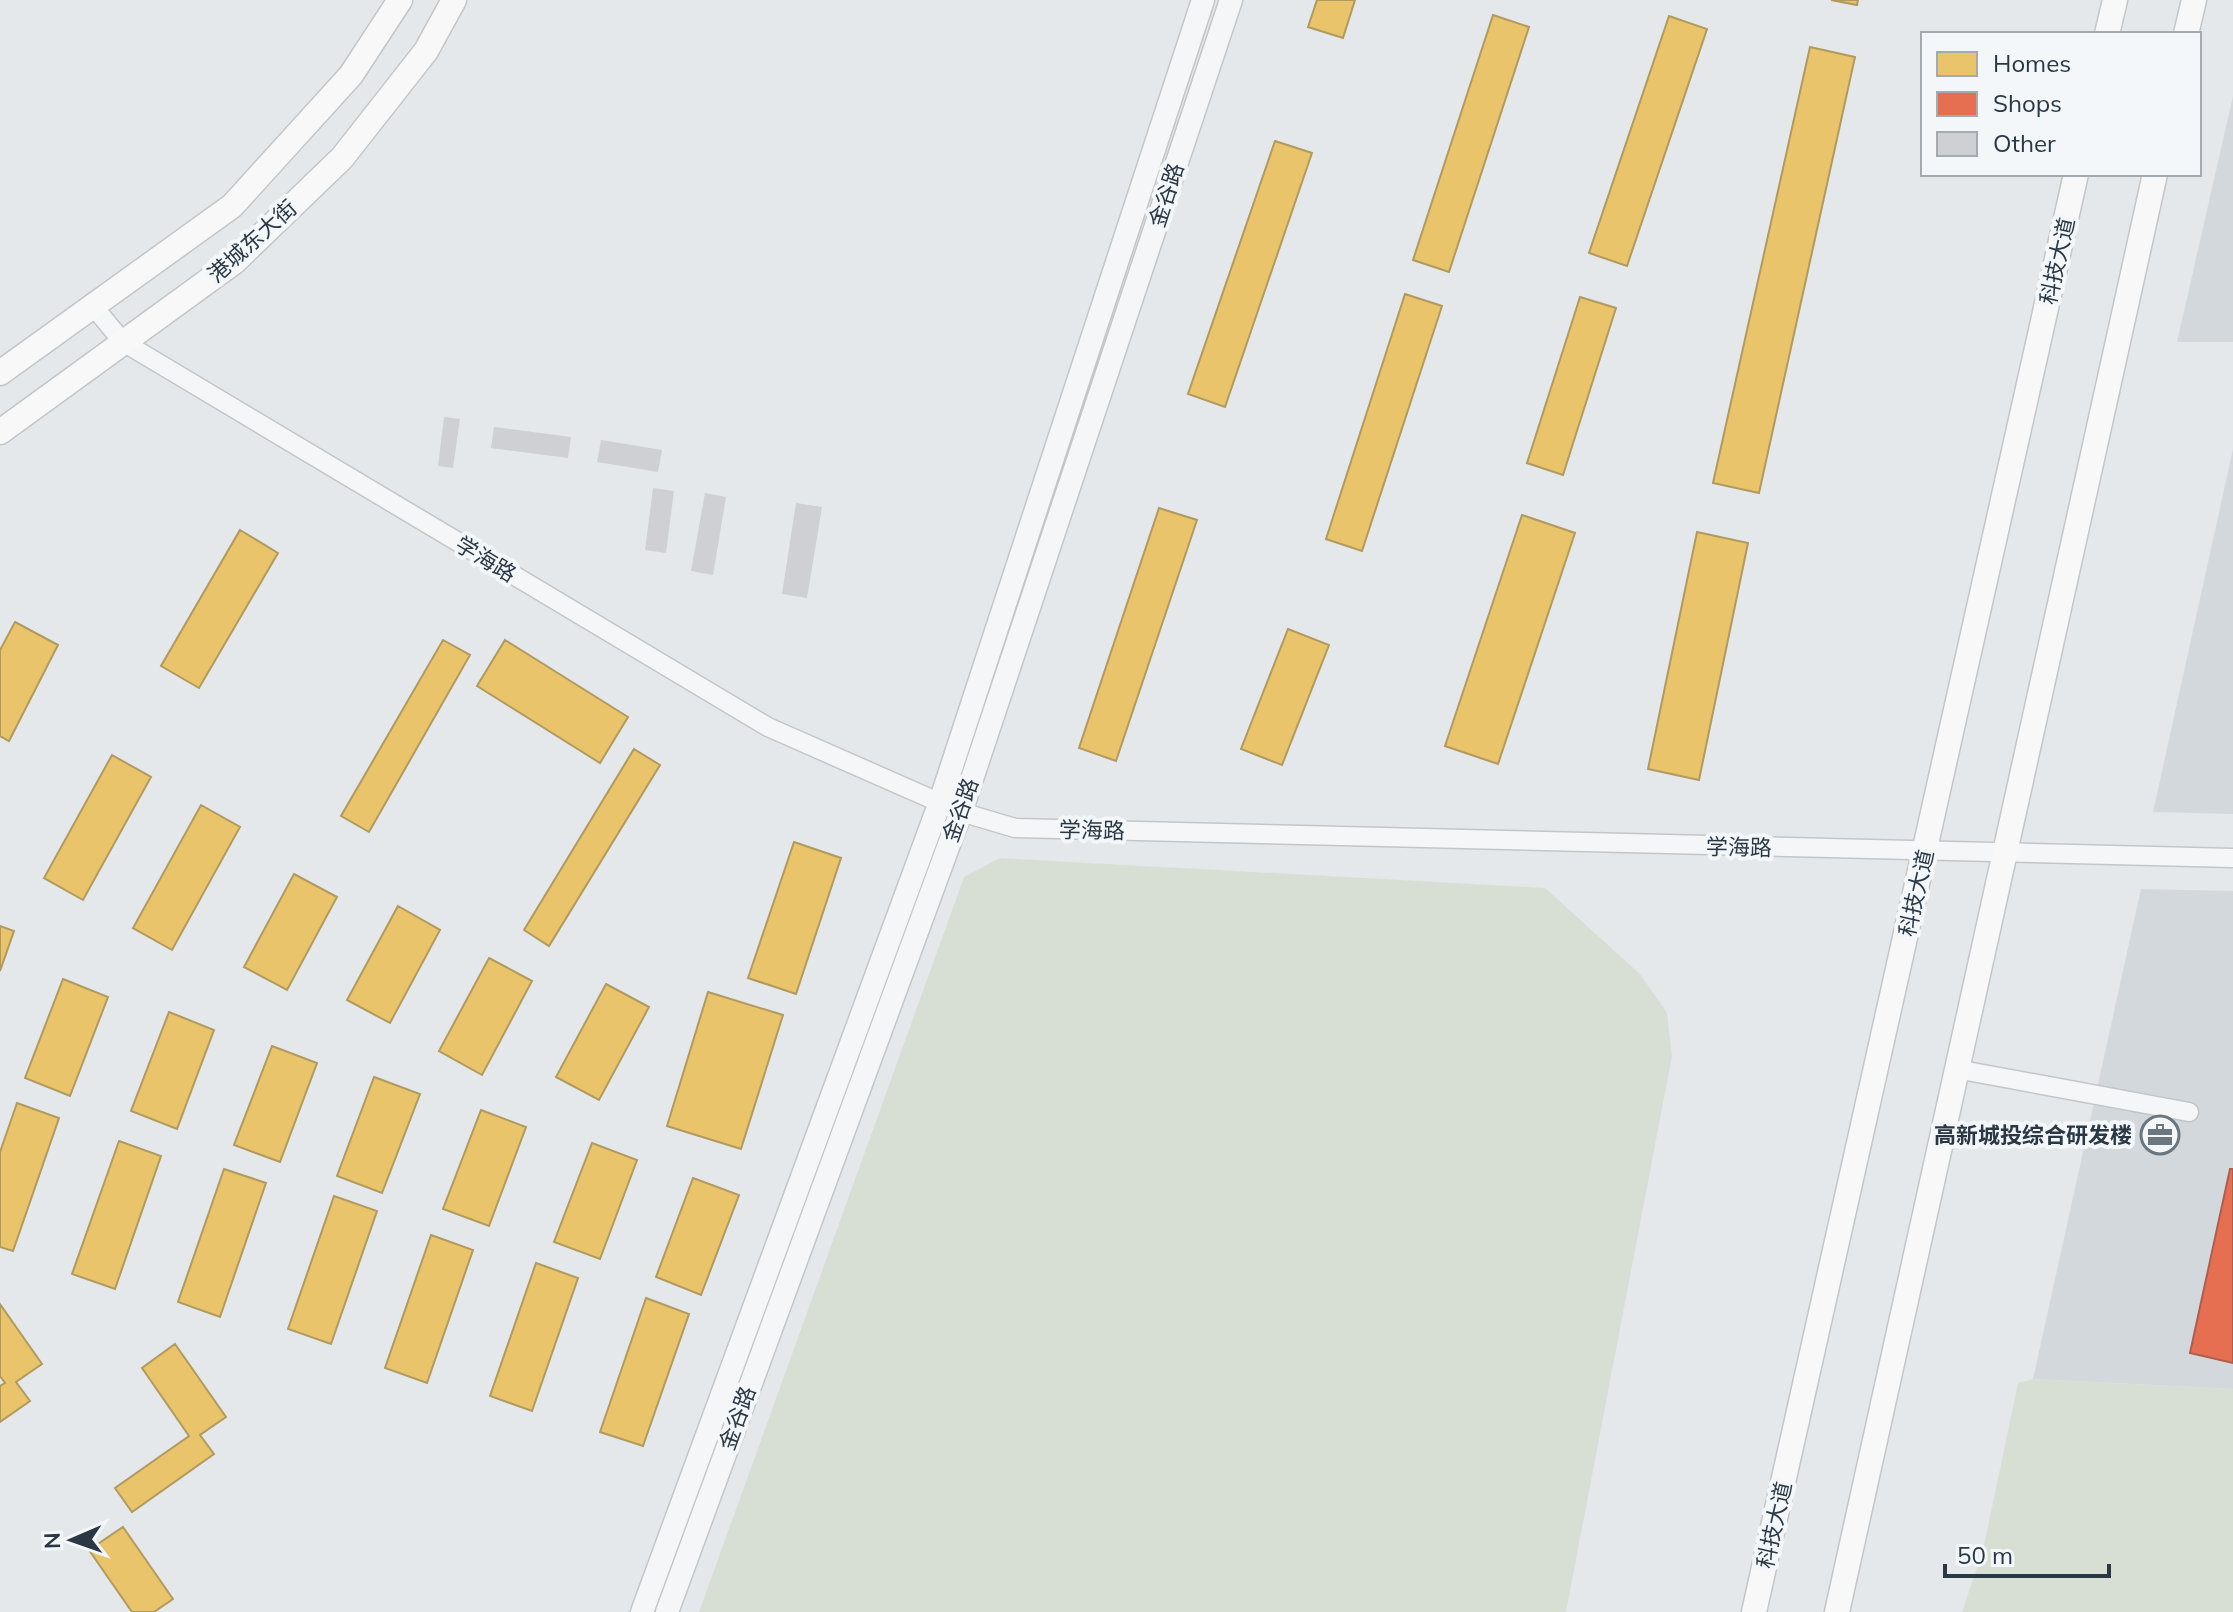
<svg xmlns="http://www.w3.org/2000/svg" width="2233" height="1612" font-family="Mulish,'Noto Sans SC',sans-serif">
<style>
.built{fill:#d3d8dd}
.green{fill:#d7dfd5}
.homes{fill:#e9c46a;stroke:#b09a5f;stroke-width:2}
.shops{fill:#e76f51;stroke:#ae5e4e;stroke-width:2}
.building{fill:#ced0d3}
.lines{fill:none;stroke-linecap:round;stroke-linejoin:round}
.minor-casing{stroke:#c3c6c8;stroke-width:21}
.tertiary-casing{stroke:#c3c6c8;stroke-width:25}
.secondary-casing{stroke:#c3c6c8;stroke-width:27}
.minor{stroke:#f5f6f7;stroke-width:18}
.tertiary{stroke:#f5f6f7;stroke-width:22}
.secondary{stroke:#f8f8f8;stroke-width:24}
.labels{text-anchor:middle;stroke-width:8;stroke-linejoin:round;paint-order:stroke}
.street-label{font-size:22px;fill:#2a3846;stroke:#f4f7f9}
.poi-label{font-size:22px;font-weight:bold;fill:#2a3846;stroke:#f4f7f9;text-anchor:end}
</style>
<rect width="100%" height="100%" fill="#e5e8ea"/>
<path class="built" d="M2233,96V342H2177Z
M2233,449V814L2153,812Z
M2141,889L2233,891V1389L2033,1379Z"/>
<path class="green" d="M1000,858L1545,888L1640,974L1667,1013L1672,1056L1566,1612H699L964,877Z
M2033,1379L2233,1389V1612H1962L1983,1550L2018,1383Z"/>
<path class="homes" d="M1317,0H1355L1343,38L1308,27Z
M1831,0H1858L1857,5Z
M1493,15L1529,27L1449,272L1413,260Z
M1669,16L1707,29L1627,266L1589,253Z
M1810,47L1855,57L1759,493L1713,483Z
M1275,141L1312,153L1225,407L1188,394Z
M1405,294L1442,306L1362,551L1326,539Z
M1580,297L1616,308L1563,475L1527,463Z
M1159,508L1197,520L1116,761L1079,748Z
M1522,515L1575,533L1498,764L1445,746Z
M240,530L278,553L199,688L161,666Z
M1697,532L1748,543L1699,780L1648,769Z
M15,622L58,645L9,741L0,736V650Z
M1288,629L1329,645L1282,765L1241,749Z
M443,640L470,655L369,832L341,816Z
M505,640L628,717L600,763L477,686Z
M634,749L660,765L549,946L524,930Z
M112,755L151,777L83,900L44,878Z
M201,805L240,827L172,950L133,928Z
M794,842L841,858L796,994L748,978Z
M294,874L337,897L287,990L244,967Z
M398,906L440,930L390,1023L347,1000Z
M0,926L14,931L0,971Z
M489,958L532,981L482,1075L439,1051Z
M63,979L108,997L70,1096L25,1078Z
M606,984L649,1007L599,1100L556,1077Z
M708,992L783,1015L741,1149L667,1126Z
M169,1012L214,1030L177,1129L131,1111Z
M272,1046L317,1063L280,1162L234,1145Z
M374,1077L420,1094L382,1193L337,1176Z
M17,1103L59,1118L13,1251L0,1247V1152Z
M481,1110L526,1127L489,1226L443,1209Z
M119,1141L161,1156L115,1289L72,1274Z
M592,1143L637,1160L600,1259L554,1242Z
M224,1169L266,1183L220,1317L178,1302Z
M693,1178L739,1195L701,1295L656,1277Z
M334,1196L377,1211L331,1344L288,1329Z
M431,1235L473,1250L427,1383L385,1368Z
M536,1263L578,1278L532,1411L490,1396Z
M646,1298L689,1314L643,1446L600,1432Z
M0,1304L42,1364L16,1382L30,1401L0,1422V1386L5,1383L0,1376Z
M175,1344L226,1417L200,1435L214,1454L132,1512L115,1488L189,1436L142,1368Z
M123,1527L173,1599L154,1612H132L89,1550Z"/>
<path class="shops" d="M2230,1169H2233V1363L2190,1353Z"/>
<path class="building" d="M444,417L460,419L453,468L438,466Z
M494,427L571,437L568,458L491,448Z
M601,440L662,450L658,472L597,462Z
M653,488L674,491L666,553L645,550Z
M705,493L726,497L713,575L691,571Z
M796,503L822,507L807,598L782,594Z"/>
<g class="lines">
<defs>
<path id="minor" d="M93,306L123,342L768,727L961,812L1015,828L2233,858
M1956,1069L2189,1112"/>
<path id="tertiary" d="M642,1612L940,802L1203,0
M667,1612L961,812L1231,0"/>
<path id="secondary" d="M2107,34L2115,0
M2186,34L2194,0
M0,373L232,206L351,75L400,0
M0,432L234,262L342,158L426,51L454,0
M1754,1612L2076,174
M1837,1612L2155,174"/>
</defs>
<use href="#minor" class="minor-casing"/>
<use href="#tertiary" class="tertiary-casing"/>
<use href="#secondary" class="secondary-casing"/>
<use href="#minor" class="minor"/>
<use href="#tertiary" class="tertiary"/>
<use href="#secondary" class="secondary"/>
</g>
<defs>
<symbol id="office-ring" viewBox="-11 -11 22 22"><circle r="9.5" fill="#f4f7f9" stroke="#6b767f" stroke-width="1.5"/><path d="M-6-3h4V-5.5h4V-3h4V5H-6ZM-1-4.5V-3h2v-1.5ZM-6 0V1H6V0Z" fill="#6b767f"/></symbol>
</defs>
<g fill-rule="evenodd">
<use href="#office-ring" x="2138" y="1113" width="44" height="44"/>
</g>
<g class="labels">
<g class="street-label">
<text transform="translate(1166 195) rotate(-72)" y="8">金谷路</text>
<text transform="translate(252 241) rotate(-42)" y="8">港城东大街</text>
<text transform="translate(2057 261) rotate(-77)" y="8">科技大道</text>
<text transform="translate(486 559) rotate(31)" y="8">学海路</text>
<text transform="translate(960 810) rotate(-71)" y="8">金谷路</text>
<text transform="translate(1092 830) rotate(1)" y="8">学海路</text>
<text transform="translate(1739 847) rotate(1)" y="8">学海路</text>
<text transform="translate(1916 893) rotate(-77)" y="8">科技大道</text>
<text transform="translate(737 1418) rotate(-70)" y="8">金谷路</text>
<text transform="translate(1774 1525) rotate(-77)" y="8">科技大道</text>
</g>
<g class="poi-label">
<text x="2132" y="1143">高新城投综合研发楼</text>
</g>
</g>
<rect x="1921" y="32" width="280" height="144" fill="#f4f7f9" stroke="#a3abb1" stroke-width="2"/>
<rect x="1937" y="52" width="40" height="24" fill="#e9c46a" stroke="#a3abb1" stroke-width="2"/>
<text x="1993" y="72" font-size="24" fill="#2a3846">Homes</text>
<rect x="1937" y="92" width="40" height="24" fill="#e76f51" stroke="#a3abb1" stroke-width="2"/>
<text x="1993" y="112" font-size="24" fill="#2a3846">Shops</text>
<rect x="1937" y="132" width="40" height="24" fill="#ced0d3" stroke="#a3abb1" stroke-width="2"/>
<text x="1993" y="152" font-size="24" fill="#2a3846">Other</text>
<g transform="translate(72 1540) rotate(268)" stroke="#f4f7f9" stroke-width="6" paint-order="stroke">
<path d="M0-6L14 30L0 20L-14 30Z" fill="#2a3846"/>
<text y="-12" font-size="22" font-weight="bold" text-anchor="middle" fill="#2a3846">N</text>
</g>
<path d="M1945 1564v12h164v-12" fill="none" stroke="#2a3846" stroke-width="4"/>
<text x="1957" y="1564" font-size="24" fill="#2a3846" stroke="#f4f7f9" stroke-width="6" paint-order="stroke">50 m</text>
</svg>
